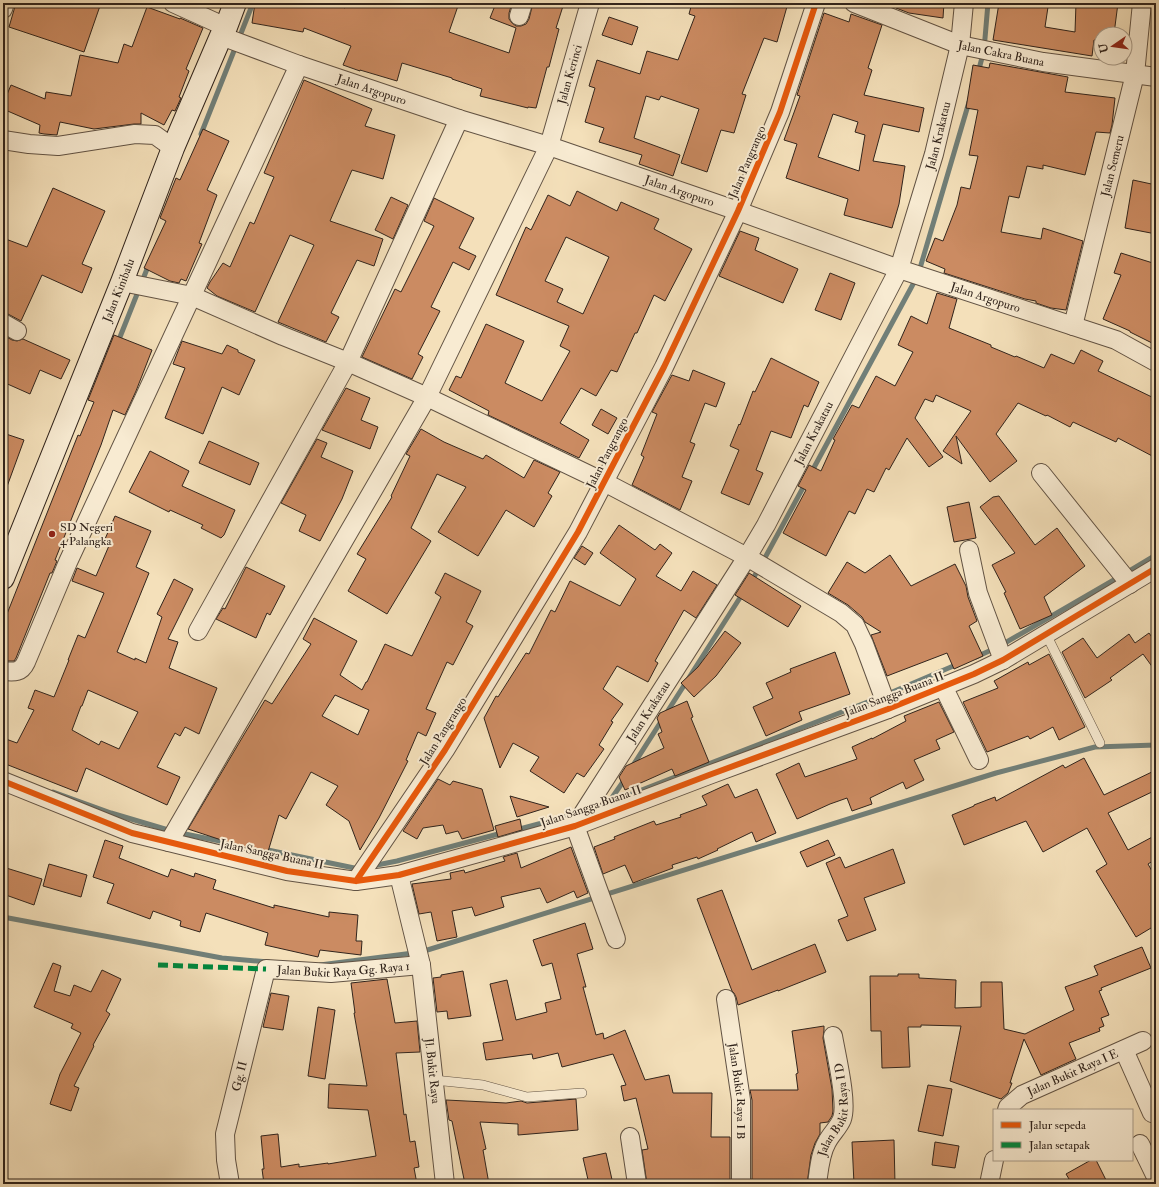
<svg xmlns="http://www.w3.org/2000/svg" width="1159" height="1187" font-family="'IM FELL Double Pica',serif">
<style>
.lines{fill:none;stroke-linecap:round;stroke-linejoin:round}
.stream{stroke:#717f78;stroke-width:5}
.building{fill:#cb8b62;stroke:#31241c;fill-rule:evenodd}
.lane-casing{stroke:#625344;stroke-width:10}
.street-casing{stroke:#625344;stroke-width:20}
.secondary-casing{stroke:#31241c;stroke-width:24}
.lane{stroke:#f8ebd2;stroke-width:9}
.street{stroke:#f8ebd2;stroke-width:18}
.secondary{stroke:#f8ebd2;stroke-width:22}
.quiet{stroke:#00873e;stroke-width:5;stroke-dasharray:10 5;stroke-linecap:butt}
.cycleway-casing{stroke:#f8ebd2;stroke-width:8}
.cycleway{stroke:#e8590c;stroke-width:6}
.poi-dot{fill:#8f2418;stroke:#f8ebd2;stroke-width:1.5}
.labels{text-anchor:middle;stroke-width:4;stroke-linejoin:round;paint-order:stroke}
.street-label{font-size:12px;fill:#31241c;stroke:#f8ebd2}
.poi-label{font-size:12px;fill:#31241c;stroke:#f8ebd2;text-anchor:start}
</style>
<rect width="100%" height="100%" fill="#f4e0ba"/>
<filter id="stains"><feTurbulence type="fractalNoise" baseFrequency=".005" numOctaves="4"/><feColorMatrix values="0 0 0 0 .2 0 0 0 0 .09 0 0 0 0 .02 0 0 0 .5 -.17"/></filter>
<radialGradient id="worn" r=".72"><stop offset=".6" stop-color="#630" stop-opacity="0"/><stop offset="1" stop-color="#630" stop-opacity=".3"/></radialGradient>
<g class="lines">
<path class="stream" d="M978,73L984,50L988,3
M201,134L253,3
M118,342L149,264
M811,473L918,275L969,102
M1126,573L1156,555
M751,582L761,565L805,484
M976,657L998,647L1119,577
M632,767L743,593
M53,792L111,813L175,832L235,844
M609,802L625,779
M593,809L883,696L958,664
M516,830L576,814
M263,849L359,869L361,868
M372,866L397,861L502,833
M3,917L222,958L269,962
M320,965L421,952L996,773L1095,747L1156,745"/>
</g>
<path class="building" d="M16,3H101L84,52L9,27Z
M255,3H333L345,8L347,3H459L449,32L509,53L516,28L490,18L496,3H512L509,13V19L512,23L516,26H521L526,24L529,19L533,3H564L556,28L559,29L549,67H547L536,108L528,107V108L480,96L482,89L452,79V78L402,63L397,81L360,70V71L343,65L351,46L304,28L303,32L252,23Z
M692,3H788L777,42L764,38L742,94L746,95L734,133L721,130L707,172L681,163L699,109L661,96L659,100L646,96L634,138L680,155L673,176L639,164L642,155L599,142L604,128L585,122L595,88L589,86L597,60L640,74L647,51L678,60L695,16L689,14Z
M896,3H944L943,18L909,13L896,8Z
M999,3H1025L1048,7L1045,27L1075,32L1076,3H1118L1114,34H1101V41L1094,40L1092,56L993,40Z
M147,7L180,19V18L203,28L186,69L189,71L179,97L181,98L175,111L172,110L164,125L141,113V124H134L94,129L60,122L57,135L44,134L39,133L40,125L3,109V104L11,85L45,99L46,92L71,96L80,55L118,63L124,44L132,47Z
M824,13L849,22L851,14L882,25L868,68L872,70L864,95L924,108L919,132L883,124L873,161L905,166L899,204L892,228L844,215L848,199L786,178L797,144L784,140L800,96L797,95ZM833,114L858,122L855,132L865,135L859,171L818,157Z
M609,17L638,27L632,45L602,35Z
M990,63L1068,77L1065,92L1115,98L1112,125L1110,133L1096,132L1085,175L1043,165V169L1027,166L1019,198L1009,196L1001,232L1041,239L1043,228L1083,241L1066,310L1051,308L1036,303V301L1025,299L944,273L945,269L926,261L935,238L943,241L957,205L961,187L970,189L978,156L969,155L978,110L966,108L973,65L989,68Z
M304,80L372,109L365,126L395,135L383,179L352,170L330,221L383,239L374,266L357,260L331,313L339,317L326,342L278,322L314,245L290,235L255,312L217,296L207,288L210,282L223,263L230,267L250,222L254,224L274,177L264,173Z
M203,129L229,141L207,190L217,195L199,243L202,244L186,281L181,279L179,283L170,281L144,268L166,221L160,218L176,178L180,180Z
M1133,180L1156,185V234L1125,228Z
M53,188L105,211L82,264L92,268L82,293L42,275L21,321L8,314L3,313V238L27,247Z
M577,191L617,211L621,202L659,219L654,229L692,249L665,301L654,295L637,333H635L617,372L611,370L596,396L581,388L560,423L589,440L579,458L488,415L489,411L449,390L456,376L461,378L486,324L524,341L505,383L542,401L570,351L560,346L569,326L496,295L526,227L531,230L548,195L570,206ZM566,237L609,257L583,314L557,302L563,289L545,281Z
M391,197L408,205L393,239L375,230Z
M434,198L474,218L459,248L476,256L469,270L453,262L431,307L440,311L418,354L423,357L412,379L362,357L395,289L401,292L434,226L424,221Z
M740,231L759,238L755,250L798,269L783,303L719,276Z
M1121,253L1156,264V345L1130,332V331L1103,319L1121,275L1114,273Z
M830,273L855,283L841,320L815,310Z
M937,293L957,299L949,328L991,345V347L1015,357L1016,356L1044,368L1051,354L1074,364L1081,350L1103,361L1098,371L1156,399V458L1118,438L1116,442L1073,422L1070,427L1047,415L1046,416L1018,403L996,434L1017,461L990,482L956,436L962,464L943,451L971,411L936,395L933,402L925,399L915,418L943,457L929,467L907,438L889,470L886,468L874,492L867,489L855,514L849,511L826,556L783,533L806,490L798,486L809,465L821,471L835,440L833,439L852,405L859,408L876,376L895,386L913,352L898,345L911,316L927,324Z
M3,335L12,340L17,341L23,339L70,360L61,379L40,370L30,394L3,382Z
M114,335L152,350L136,391L125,415L113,410L101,445L55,560L57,561L52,573H50L16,658L14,661H3V624L78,435L80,436L94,402L88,400Z
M182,341L222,354L227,345L238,350V352L255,360L239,395L222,387L203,434L165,418L185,368L173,364Z
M771,358L819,382L808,407L804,405L791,438L771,431L756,470L763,473L749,505L721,493L739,450L730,446L739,424L740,425L753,391L755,392Z
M693,370L725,383L716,407L705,403L690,442L695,444L682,477L692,481L680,510L632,485L644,457L641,455L657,414L652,412L672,375L689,381Z
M346,388L370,398L361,420L378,427L370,449L322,430Z
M601,409L617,418L608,434L592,425Z
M421,429L444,442L483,459L486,455L524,478L534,460L560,472L548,493L552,496L534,527L506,510L478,556L438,532L466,487L437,474L411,528L431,541L387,614L348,591L366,559L357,554L392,497L391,496L410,456L406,454Z
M3,433L24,440L5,492H3Z
M317,439L327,443L321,457L353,471L342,499L320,541L299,531L306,515L281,503Z
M209,441L259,463L250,485L199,463Z
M150,451L189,471L182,486L235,510L224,535L221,538L201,528L203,525L170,510L169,512L129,492Z
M999,496L1035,545L1057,528L1085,566L1044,597L1052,615L1020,629L1004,593L1006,592L992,565L1015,553L980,507L993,497Z
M969,502L976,538L954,542L947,507Z
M115,516L151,531L136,567L149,573L117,652L135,660V658L146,663L162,617L157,614L174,579L193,589L168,639L178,642L169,668L217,688L199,734L185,727L180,736L175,733L157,767L180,777L167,805L86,768L77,792L3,763V738L17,743L34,710L28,708L35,690L54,697L69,660H68L78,635L85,638L104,593L72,581L77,568L96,576L111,541L105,539ZM88,690L138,712L119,749L101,741L99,745L72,730L81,706H82Z
M619,525L655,550L660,544L672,553L656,576L681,591L693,571L717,585L696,618L684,610L655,661L658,663L648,682L617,666L603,689L623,704L611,721L613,722L599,745L604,749L584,777L577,773L564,793L530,771L539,757L513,743L500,768L484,718L496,696L498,697L526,653L529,654L551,610L555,612L570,581L620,606L636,579L600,553Z
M582,546L593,553L585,565L574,558Z
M890,555L911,586L955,564L966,586L968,597L977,621L969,626L983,656L954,669L947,653L887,676L871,635L881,632L865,622L862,617L848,605L828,593L847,562L865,573Z
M246,567L285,586L270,615L267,613L256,638L216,619L223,608L225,609Z
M445,573L481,591L466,622L473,626L453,665L447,662L426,709L436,713L426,736L418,732L406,760L408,761L379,818L360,850L349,821L326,805L338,786L311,772L286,819L279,815L267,855L188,829L245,733L265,700L272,704L311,644L303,639L314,618L357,641L340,675L362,690L366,682H367L385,644L412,656L441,597L435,593ZM335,695L369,710L358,735L322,716Z
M749,573L801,606L788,627L735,595Z
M725,631L741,643L716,676L694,697L681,683L698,667Z
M1149,633L1156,643V672L1143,654L1110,678L1112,680L1085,698L1062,652L1083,638L1097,658L1129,634L1135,643Z
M835,652L850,694L799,712L802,720L766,736L753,707L773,698L766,683L791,672L790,669Z
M1049,654L1085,727L1059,740L1053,727L1030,739L1028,736L987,752L963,702L998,688L994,681L1028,662L1029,665Z
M687,701L693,717L691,718L709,762L675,776L672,769L625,790L619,777L626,766L664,748L658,734L662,732L657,718L660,713Z
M939,702L954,732L936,740L940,749L914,760L924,780L906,789L903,782L870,798L872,804L852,811L847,798L830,804L797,819L776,774L799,763L805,777L857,759L852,747L872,738V739L906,721L904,716Z
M1084,758L1104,795L1156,770V790L1108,813L1128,850L1156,835V859L1148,864L1156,878V925L1136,937L1096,871L1107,864L1087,828L1043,852L1026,821L964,845L952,815L974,806V805L995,797L996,801L1063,765L1065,768Z
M438,779L450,785L453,781L482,789L494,830L462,839L458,831L446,834L443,825L423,828L417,839L403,831Z
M728,784L735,798L757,789L776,833L756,842L752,832L717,849L718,850L698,859L697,857L672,865L673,868L633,883L625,865L603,874L594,847L615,839L614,837L654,821L656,825L681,817L680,815L707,805L702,796Z
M510,796L549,807L517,817Z
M520,819L522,830L498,837L495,826Z
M105,840L123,846L119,858L168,877L171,869L194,877L195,873L216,880L213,889L274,908V905L329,917V912L358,915L356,941H362L361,955L320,950L318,957L265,945L268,933L206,913L200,932L180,926L181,921L153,911L150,919L107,903L114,884L93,877Z
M828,840L835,855L807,867L800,852Z
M571,847L588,893L577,898L574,891L547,903L540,888L501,897L504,907L475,916L472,907L452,911L457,937L437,941L431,912L419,914L412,884L451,879L450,873L464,870L465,873L505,861L503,857L517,853L521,868Z
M893,849L905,883L864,898L876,930L847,941L838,920L848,916L826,863L840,857L845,868Z
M49,864L87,875L81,897L43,886Z
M3,867L42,879L34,905L3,894Z
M722,890L752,970L815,944L826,972L778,991V990L738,1005L736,997L734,993L732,991L697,899Z
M585,923L593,949L577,954L586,987H583L596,1035L603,1033L604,1039L625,1030L645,1080L669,1075L673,1093H712L711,1137H730V1182L674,1180V1184H647L642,1150L648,1149L636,1098L624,1101L621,1086L626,1085L613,1054L562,1067L558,1053L533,1059L532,1054L486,1060L483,1043L503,1040L490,984L507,980L516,1020L547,1012L545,1003L561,999L552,963L542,966L533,940Z
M1142,947L1151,968L1101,988L1102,990L1099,991L1109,1015L1101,1018L1104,1026L1099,1028L1100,1031L1069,1043L1076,1059L1041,1075L1024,1039L1010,1083H1012L1008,1093L1001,1099L950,1081L961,1026L921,1025V1027H908L910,1067L882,1068L881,1031H871L870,976H898V974H919V978L956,980L955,1008L981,1007V982H1002L1004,1029L1025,1034L1074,1010L1065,987L1098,975L1094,966Z
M53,963L61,966L54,991L70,996L74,985L91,992L102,970L121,979L106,1011L110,1014L93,1045L94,1046L74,1086L79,1088L71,1111L50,1104L60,1074L81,1033L71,1028L73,1024L34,1007Z
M463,971L471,1016L448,1019L447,1011L437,1012L433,978L441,977V975Z
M387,979L395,1023L417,1021L420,1052L396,1053L404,1115L406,1114L410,1142L415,1141L419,1167L414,1168L417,1184H366L365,1180L338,1184H264L262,1169H264L261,1136L278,1134L281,1167L299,1164V1167L328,1163V1164L376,1156L368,1110L328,1108L329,1084L367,1086L354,1013H355L351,983Z
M271,993L289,996L283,1030L263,1027Z
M318,1007L335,1010L325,1079L308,1076Z
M824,1026V1030L823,1038L832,1089L833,1111L832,1116L828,1122L820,1123V1134L815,1143L811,1155L807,1184L752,1183V1100L750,1090H798L796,1074L798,1073L792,1031Z
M928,1085L952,1089L943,1136L918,1131Z
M576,1099L578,1130L518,1135V1124L480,1122L486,1149L483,1150L489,1184H465L452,1121L449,1120L446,1100L506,1103L521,1101L527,1103Z
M894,1140L895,1184H854L852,1142Z
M935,1142L959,1146L955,1168L932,1165Z
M606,1153L613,1184H589L583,1158Z
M1091,1160H1096L1108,1184H1072L1066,1174Z"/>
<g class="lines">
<defs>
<path id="lane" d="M1046,634L1100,743
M434,1080L483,1085L527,1097L582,1093"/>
<g id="street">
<path d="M173,3L226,27"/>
<path id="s1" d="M854,3L960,45L1043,62L1156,77"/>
<path d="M3,9L5,3"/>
<path d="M519,16L523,3"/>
<path id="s2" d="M221,36L299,65L459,119L549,146L738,211L899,269L1116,340L1156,362"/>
<path d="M3,140L29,144L58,146L135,134L155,135L173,148"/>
<path d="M122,282L192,296L283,336L348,362L427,397L604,482L747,557L841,613L855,625L864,644L888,709"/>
<path d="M3,323L17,331"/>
<path id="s3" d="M1073,326L1135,74L1142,3"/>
<path d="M1041,473L1130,584"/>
<path d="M969,550L978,593L1003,660"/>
<path d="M198,631L348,362L459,119"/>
<path d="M3,671C14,672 21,673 26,662L68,562L299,65"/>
<path d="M943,686L979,760"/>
<path d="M3,781L132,833L287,871L356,881L399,875L575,826L709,775L888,709L974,674L1003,660L1156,568"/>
<path id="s4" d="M575,826L747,557L766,525L899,269L934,154L960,45L964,3"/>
<path d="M575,826L616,939"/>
<path id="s5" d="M169,842L427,397L549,146L590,3"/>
<path id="s6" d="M399,875L421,965L445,1184"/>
<path d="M356,881L445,750L578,532L664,367L738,211L780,112L816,3"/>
<path id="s7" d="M726,999L741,1100V1184"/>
<path d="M1124,1050L1152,1113"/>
<path id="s8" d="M1007,1110L1008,1107L1022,1095L1143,1041"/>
<path d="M630,1137L637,1184"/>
<path d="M1140,1144L1156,1177"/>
<path id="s9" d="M230,1184L226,1160L225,1134L266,969L331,973L421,965"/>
<path id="s10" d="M817,1184C819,1170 820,1154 827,1142C831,1134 839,1127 842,1119C848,1103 836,1054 833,1036"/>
<path d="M989,1184L994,1160"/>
</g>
<g id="secondary">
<path id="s11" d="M3,578L122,282L173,148L221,36L226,27L235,3"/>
</g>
</defs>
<use href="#lane" class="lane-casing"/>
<use href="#street" class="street-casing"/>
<use href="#secondary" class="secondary-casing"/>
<use href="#lane" class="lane"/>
<use href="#street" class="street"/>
<use href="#secondary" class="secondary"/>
<path class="quiet" d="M158,965L266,969"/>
<defs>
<path id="cycleway" d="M3,781L132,833L287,871L356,881L399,875L575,826L709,775L888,709L974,674L1003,660L1156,568
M356,881L445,750L578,532L664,367L738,211L780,112L816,3"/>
</defs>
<use href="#cycleway" class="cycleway-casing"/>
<use href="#cycleway" class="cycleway"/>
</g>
<circle class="poi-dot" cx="52" cy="534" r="4"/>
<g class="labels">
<g class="street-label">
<text dy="4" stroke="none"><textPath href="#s1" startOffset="156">Jalan Cakra Buana</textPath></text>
<text dy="4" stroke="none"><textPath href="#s5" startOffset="868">Jalan Kerinci</textPath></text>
<text dy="4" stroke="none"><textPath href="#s2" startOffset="160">Jalan Argopuro</textPath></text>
<text dy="4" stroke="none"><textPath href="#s4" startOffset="784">Jalan Krakatau</textPath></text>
<text transform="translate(747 162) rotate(-67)" y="4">Jalan Pangrango</text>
<text dy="4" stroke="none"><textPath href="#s3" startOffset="165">Jalan Semeru</textPath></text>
<text dy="4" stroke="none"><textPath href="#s2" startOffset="484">Jalan Argopuro</textPath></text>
<text dy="4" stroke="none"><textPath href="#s11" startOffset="310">Jalan Kinibalu</textPath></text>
<text dy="4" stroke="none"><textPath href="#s2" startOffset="808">Jalan Argopuro</textPath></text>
<text dy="4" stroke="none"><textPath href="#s4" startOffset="460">Jalan Krakatau</textPath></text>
<text transform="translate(607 453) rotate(-63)" y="4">Jalan Pangrango</text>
<text transform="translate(894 694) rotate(-21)" y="4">Jalan Sangga Buana II</text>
<text dy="4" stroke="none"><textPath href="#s4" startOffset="136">Jalan Krakatau</textPath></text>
<text transform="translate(443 731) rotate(-58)" y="4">Jalan Pangrango</text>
<text transform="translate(591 806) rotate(-19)" y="4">Jalan Sangga Buana II</text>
<text transform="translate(272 854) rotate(12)" y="4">Jalan Sangga Buana II</text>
<text dy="4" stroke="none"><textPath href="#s9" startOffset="298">Jalan Bukit Raya Gg. Raya 1</textPath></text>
<text dy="4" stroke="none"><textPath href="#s6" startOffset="199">Jl. Bukit Raya</textPath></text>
<text dy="4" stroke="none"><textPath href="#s8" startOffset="77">Jalan Bukit Raya I E</textPath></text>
<text dy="4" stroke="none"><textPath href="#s9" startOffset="110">Gg. II</textPath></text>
<text dy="4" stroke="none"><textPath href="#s7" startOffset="93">Jalan Bukit Raya I B</textPath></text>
<text dy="4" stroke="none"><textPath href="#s10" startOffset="78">Jalan Bukit Raya I D</textPath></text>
</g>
<g class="poi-label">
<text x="60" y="531">SD Negeri<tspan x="60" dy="14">4 Palangka</tspan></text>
</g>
</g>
<rect width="1159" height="1187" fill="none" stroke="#f4e0ba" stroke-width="16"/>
<rect x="4" y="4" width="1151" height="1179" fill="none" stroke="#31241c" stroke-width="2"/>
<rect x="8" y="8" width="1143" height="1171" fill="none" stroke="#31241c"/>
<rect x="993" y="1109" width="140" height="52" fill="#f8ebd2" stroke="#a89b89"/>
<rect x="1001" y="1122" width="20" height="6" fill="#e8590c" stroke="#a89b89"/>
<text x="1029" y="1129" font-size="12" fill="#31241c">Jalur sepeda</text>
<rect x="1001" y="1142" width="20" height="6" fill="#00873e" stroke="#a89b89"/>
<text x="1029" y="1149" font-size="12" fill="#31241c">Jalan setapak</text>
<g transform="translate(1113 46) rotate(257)"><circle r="19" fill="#f8ebd2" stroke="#a89b89"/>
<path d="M0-3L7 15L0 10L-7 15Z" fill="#8f2418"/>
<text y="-6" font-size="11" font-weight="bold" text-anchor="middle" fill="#31241c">U</text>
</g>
<rect width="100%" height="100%" filter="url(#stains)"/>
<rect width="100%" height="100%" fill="url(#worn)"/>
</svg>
